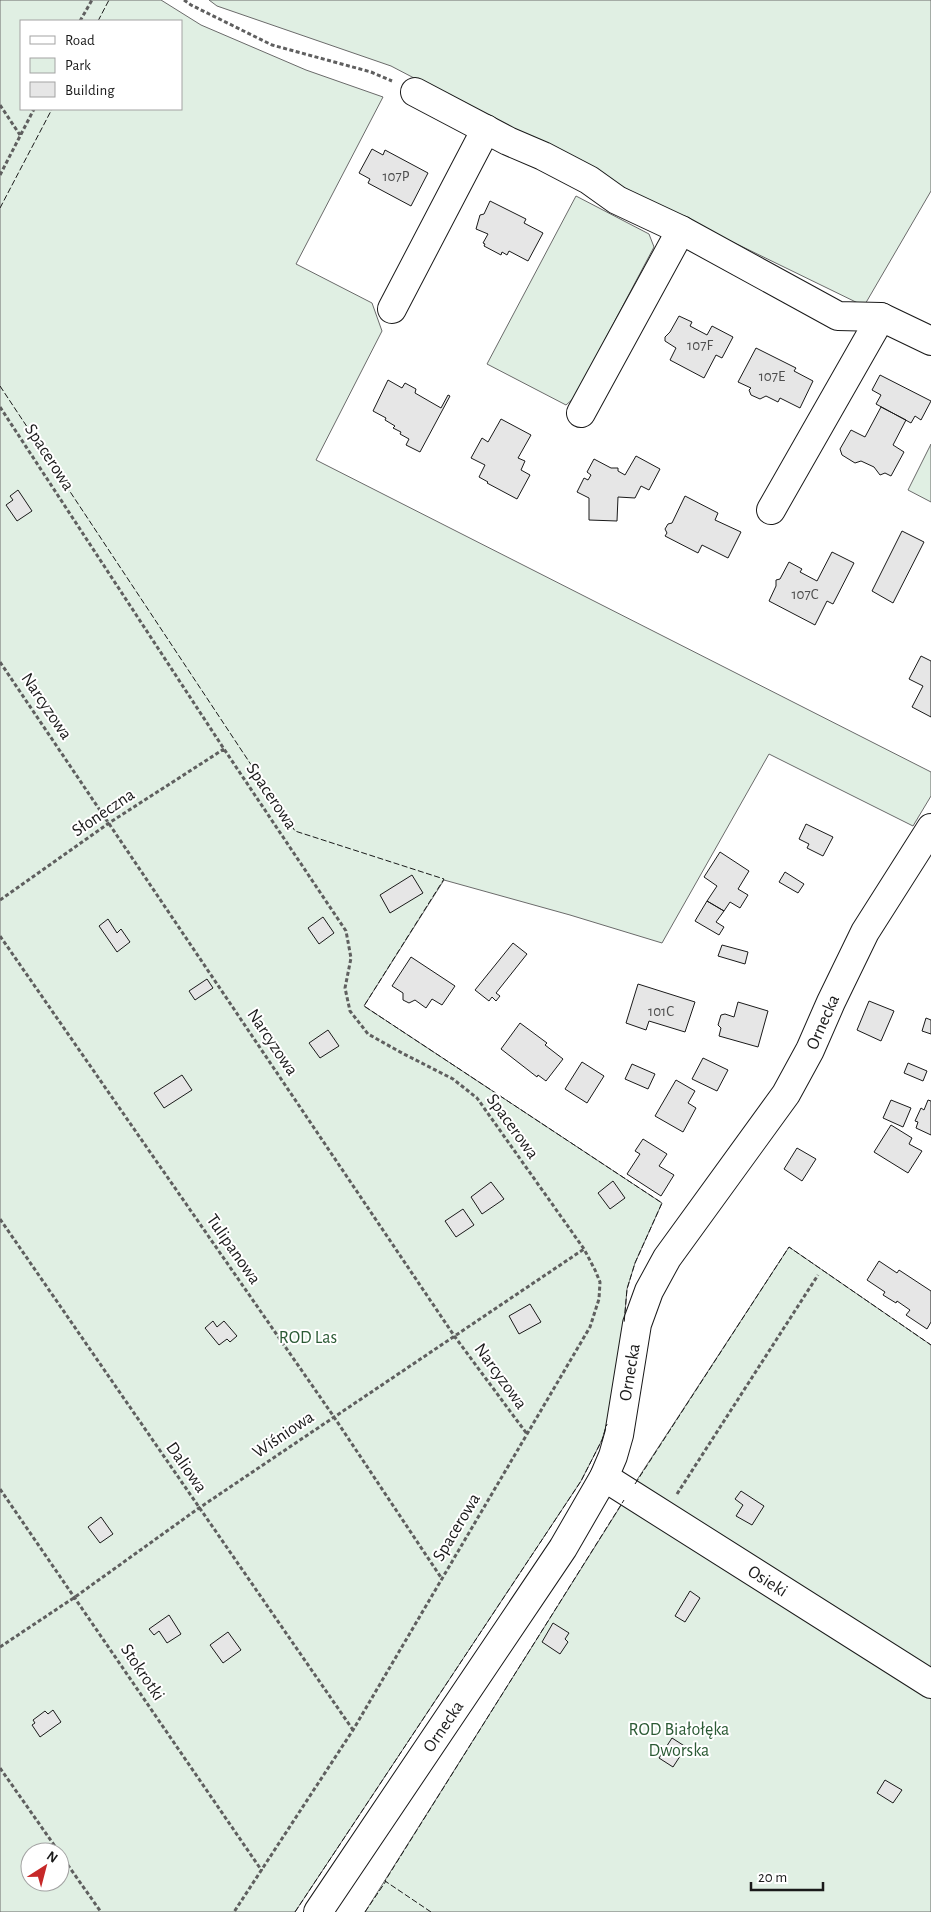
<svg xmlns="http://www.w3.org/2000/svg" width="931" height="1912" font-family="'Alegreya Sans',sans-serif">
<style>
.green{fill:#e0efe3;stroke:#6a6a6a;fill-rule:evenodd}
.building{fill:#e6e6e6;stroke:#1a1a1a}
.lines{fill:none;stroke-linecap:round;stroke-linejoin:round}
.minor-casing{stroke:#1a1a1a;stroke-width:30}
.path{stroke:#5f5f5f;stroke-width:3;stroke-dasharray:4 2.5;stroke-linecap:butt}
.minor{stroke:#fff;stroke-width:28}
.fence{stroke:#1a1a1a;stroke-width:1;stroke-dasharray:6 2.5;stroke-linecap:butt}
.labels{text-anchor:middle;stroke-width:4;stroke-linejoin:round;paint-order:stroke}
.number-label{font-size:15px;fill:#4d4d4d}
.street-label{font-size:18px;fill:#1a1a1a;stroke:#fff}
.park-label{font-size:18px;fill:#2b5a34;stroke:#fff}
</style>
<rect width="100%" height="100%" fill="#fff"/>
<path class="green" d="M0,0H161L201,25L306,70L383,97L296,264L372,303L382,331L316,460L931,772V796L913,826L769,754L662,943L570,915L444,880L364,1006L662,1203L635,1263L627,1289L619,1383L602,1440L581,1481L295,1912H0ZM21,21H181V109H21ZM30,1852H60V1882H30Z
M209,0H931V191L864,306L669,211L391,66L217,6Z
M576,196L649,234L654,247L574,398L566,405L487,364Z
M931,444V502L908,490Z
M789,1247L931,1345V1676L633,1486Z
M625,1499L931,1694V1912H365Z"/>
<path class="building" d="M372,149L383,155L385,150L428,173L411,206L368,183L370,179L359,173Z
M490,201L526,219L524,223L543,233L528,261L509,251L507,255L502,252L501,255L484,246L485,244L483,243L488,234L476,229L480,215L484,214Z
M679,316L692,322L690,326L707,335L712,326L733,337L722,358L716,355L704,378L670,360L676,348L665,341V337L670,332Z
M756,348L796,368L794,371L813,381L800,408L780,398L778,402L766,396L760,399L751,395L749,390L751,388L738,382Z
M880,375L931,401L921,420L915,416L911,423L876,404L881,395L872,390Z
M388,380L402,388L405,383L416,389L415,393L441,408L448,395L450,396L420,452L406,445L409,439L400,434L401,432L393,428L395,426L385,420L386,418L373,411Z
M881,407L906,420L893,445L904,452L891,476L885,473L880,475L874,467L861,461L855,463L842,455L840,449L851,430L865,437Z
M501,419L531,435L518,458L525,461L521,470L530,475L517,499L487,483L488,482L479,477L485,465L471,458L482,438L488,442Z
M636,456L660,469L649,490L641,486L635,498L618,497L617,521L589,520V498L577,492L584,478L588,480L591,475L587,472L594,459L611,468H618V471L625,475Z
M18,490L32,511L17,521L6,505L13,500L10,496Z
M685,496L718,513L715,520L741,532L728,558L702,545L698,553L665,536L667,533L665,529L668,524L672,523Z
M902,531L924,542L893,603L872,591Z
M832,552L854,563L833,604L827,601L815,625L769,601L776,586V580L780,579L789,562L802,569L800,572L817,581Z
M921,656L931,661V717L912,707L923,686L909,679Z
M806,824L833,837L823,856L807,848L809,844L799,839Z
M720,852L749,871L738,889L748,895L740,908L730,902L724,911L707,901L717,886L704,877Z
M785,872L804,884L798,893L779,882Z
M412,875L423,893L390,913L380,895Z
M707,901L724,911L716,922L724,927L719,935L695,921Z
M323,917L334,933L319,944L308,928Z
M108,919L117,933L121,929L130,942L117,952L99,926Z
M513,943L527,954L496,993L500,996L496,1001L492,997L489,1001L475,990Z
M722,945L748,952L745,964L718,956Z
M411,957L455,986L442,1005L432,999L426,1008L415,1000L409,1003L403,1000V993L392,986Z
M207,979L213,988L195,1000L189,991Z
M638,984L695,1002L685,1032L649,1021L646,1030L626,1023Z
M869,1001L894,1011L881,1041L857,1030Z
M738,1002L768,1011L758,1047L719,1036L721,1028L718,1025L721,1015L725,1014L734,1017Z
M926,1018L931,1020V1034L922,1031Z
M520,1023L547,1043L545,1045L563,1059L546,1081L538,1075L537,1077L501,1049Z
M328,1030L339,1046L320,1058L309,1043Z
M703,1058L728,1070L717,1091L692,1079Z
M582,1062L604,1076L587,1103L565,1089Z
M908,1063L927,1071L923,1081L904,1073Z
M632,1064L655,1074L648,1089L625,1079Z
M182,1075L192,1090L164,1108L154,1093Z
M676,1080L695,1091L688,1103L696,1108L683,1132L655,1116Z
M891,1100L911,1108L903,1127L883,1118Z
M928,1100L931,1101V1135L916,1128L918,1122L915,1121L921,1108L924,1110Z
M891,1125L912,1138L909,1144L922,1151L908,1173L874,1152Z
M643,1139L667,1154L659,1166L674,1175L661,1196L627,1174L640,1154L635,1151Z
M797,1148L816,1159L802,1181L784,1169Z
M613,1181L625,1198L610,1209L598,1193Z
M491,1182L504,1199L482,1214L471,1197Z
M463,1209L474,1225L456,1237L445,1221Z
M879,1261L897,1273L899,1270L931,1291V1322L927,1329L906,1315L910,1310L897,1301L896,1303L883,1295L885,1292L867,1280Z
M530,1304L541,1322L519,1334L509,1316Z
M213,1321L217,1327L224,1321L237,1336L230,1342L227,1339L219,1345L205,1328Z
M741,1491L764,1506L752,1525L736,1516L743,1505L735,1499Z
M101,1517L113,1534L100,1543L88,1527Z
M690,1591L700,1598L685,1622L675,1616Z
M169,1615L181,1634L167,1643L159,1631L154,1635L149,1629Z
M553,1623L569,1633L565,1639L568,1642L560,1654L542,1642Z
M228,1632L241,1650L223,1663L210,1645Z
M53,1710L61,1722L40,1737L32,1725L35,1723L33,1720L45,1711L48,1714Z
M672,1738L686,1747L673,1767L659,1758Z
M885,1780L902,1790L893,1803L877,1793Z"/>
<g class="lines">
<defs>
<g id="minor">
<path d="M415,92L508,141L543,156L589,180L617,200L681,230L838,316L881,317L931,341"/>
<path d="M392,309L486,129"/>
<path d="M581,413L681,230"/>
<path d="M771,510L881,317"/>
<path id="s1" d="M604,1477L931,1684"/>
<path id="s2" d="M318,1912L563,1548L604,1477L613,1456L619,1435L637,1324L649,1291L667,1258L786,1094L810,1050L831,1002L865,932L931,828"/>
</g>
</defs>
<use href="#minor" class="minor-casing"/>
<path class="path" d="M184,0L191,5L272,45L371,72L392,81
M80,21L92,0
M0,105L20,135
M0,175L34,109
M0,407L224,749L346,931L351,958L345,988L350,1011L368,1034L402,1053L453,1079L477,1098L584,1249L595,1270L600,1282L599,1299L590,1327L353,1730L234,1912
M0,662L455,1337L527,1434
M0,900L109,823L224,749
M0,936L334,1417L442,1579
M0,1219L353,1730
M0,1489L262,1871
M677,1494L818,1275
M0,1647L75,1597L199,1508L584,1249
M0,1768L59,1852
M60,1854L101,1912"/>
<use href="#minor" class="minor"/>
<path class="fence" d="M98,21L109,0
M0,208L52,109
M0,386L295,831L444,879L364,1006L662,1203L635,1263L627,1289L624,1324
M635,1484L789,1247L931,1345
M295,1912L581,1481L602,1440L607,1424
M365,1912L386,1881
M431,1912L385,1881L624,1500"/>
</g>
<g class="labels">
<g class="number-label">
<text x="396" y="181">107P</text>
<text x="700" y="350">107F</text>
<text x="772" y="381">107E</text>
<text x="805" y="599">107C</text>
<text x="661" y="1016">101C</text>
</g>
<g class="street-label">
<text transform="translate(50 457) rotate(57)" y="6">Spacerowa</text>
<text transform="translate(47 706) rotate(56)" y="6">Narcyzowa</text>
<text transform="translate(272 796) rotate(56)" y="6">Spacerowa</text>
<text transform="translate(103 812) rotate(-34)" y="6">Słoneczna</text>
<text dy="6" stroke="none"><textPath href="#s2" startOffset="1034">Ornecka</textPath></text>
<text transform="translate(273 1042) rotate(56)" y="6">Narcyzowa</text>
<text transform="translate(513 1126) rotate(54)" y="6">Spacerowa</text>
<text transform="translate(234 1249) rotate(55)" y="6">Tulipanowa</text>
<text dy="6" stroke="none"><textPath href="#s2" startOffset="629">Ornecka</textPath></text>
<text transform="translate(501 1376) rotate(54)" y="6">Narcyzowa</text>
<text transform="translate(283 1434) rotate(-34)" y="6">Wiśniowa</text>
<text transform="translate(187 1467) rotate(55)" y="6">Daliowa</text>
<text transform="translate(456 1527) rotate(-59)" y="6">Spacerowa</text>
<text dy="6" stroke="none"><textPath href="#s1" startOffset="194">Osieki</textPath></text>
<text transform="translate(143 1672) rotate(56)" y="6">Stokrotki</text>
<text dy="6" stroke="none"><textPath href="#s2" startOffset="224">Ornecka</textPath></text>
</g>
<g class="park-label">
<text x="308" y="1343">ROD Las</text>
<text x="679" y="1735">ROD Białołęka<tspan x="679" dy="21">Dworska</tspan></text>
</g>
</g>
<rect x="20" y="20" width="162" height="90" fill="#ffffff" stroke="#a3a3a3"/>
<rect x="30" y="36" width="25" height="8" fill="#ffffff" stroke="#a3a3a3"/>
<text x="65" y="45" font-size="15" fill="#1a1a1a">Road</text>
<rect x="30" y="58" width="25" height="15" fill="#e0efe3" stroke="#a3a3a3"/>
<text x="65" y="70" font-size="15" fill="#1a1a1a">Park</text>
<rect x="30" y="82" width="25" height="15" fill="#e6e6e6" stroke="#a3a3a3"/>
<text x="65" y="95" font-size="15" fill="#1a1a1a">Building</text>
<g transform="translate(45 1867) rotate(36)"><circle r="24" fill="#ffffff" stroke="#a3a3a3"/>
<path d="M0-4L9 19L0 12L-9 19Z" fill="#c62828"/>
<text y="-8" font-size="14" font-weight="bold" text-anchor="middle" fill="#1a1a1a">N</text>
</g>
<path d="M751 1882v8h72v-8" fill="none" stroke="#1a1a1a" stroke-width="2.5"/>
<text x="758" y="1882" font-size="15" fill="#1a1a1a" stroke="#ffffff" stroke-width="4" paint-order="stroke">20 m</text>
</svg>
